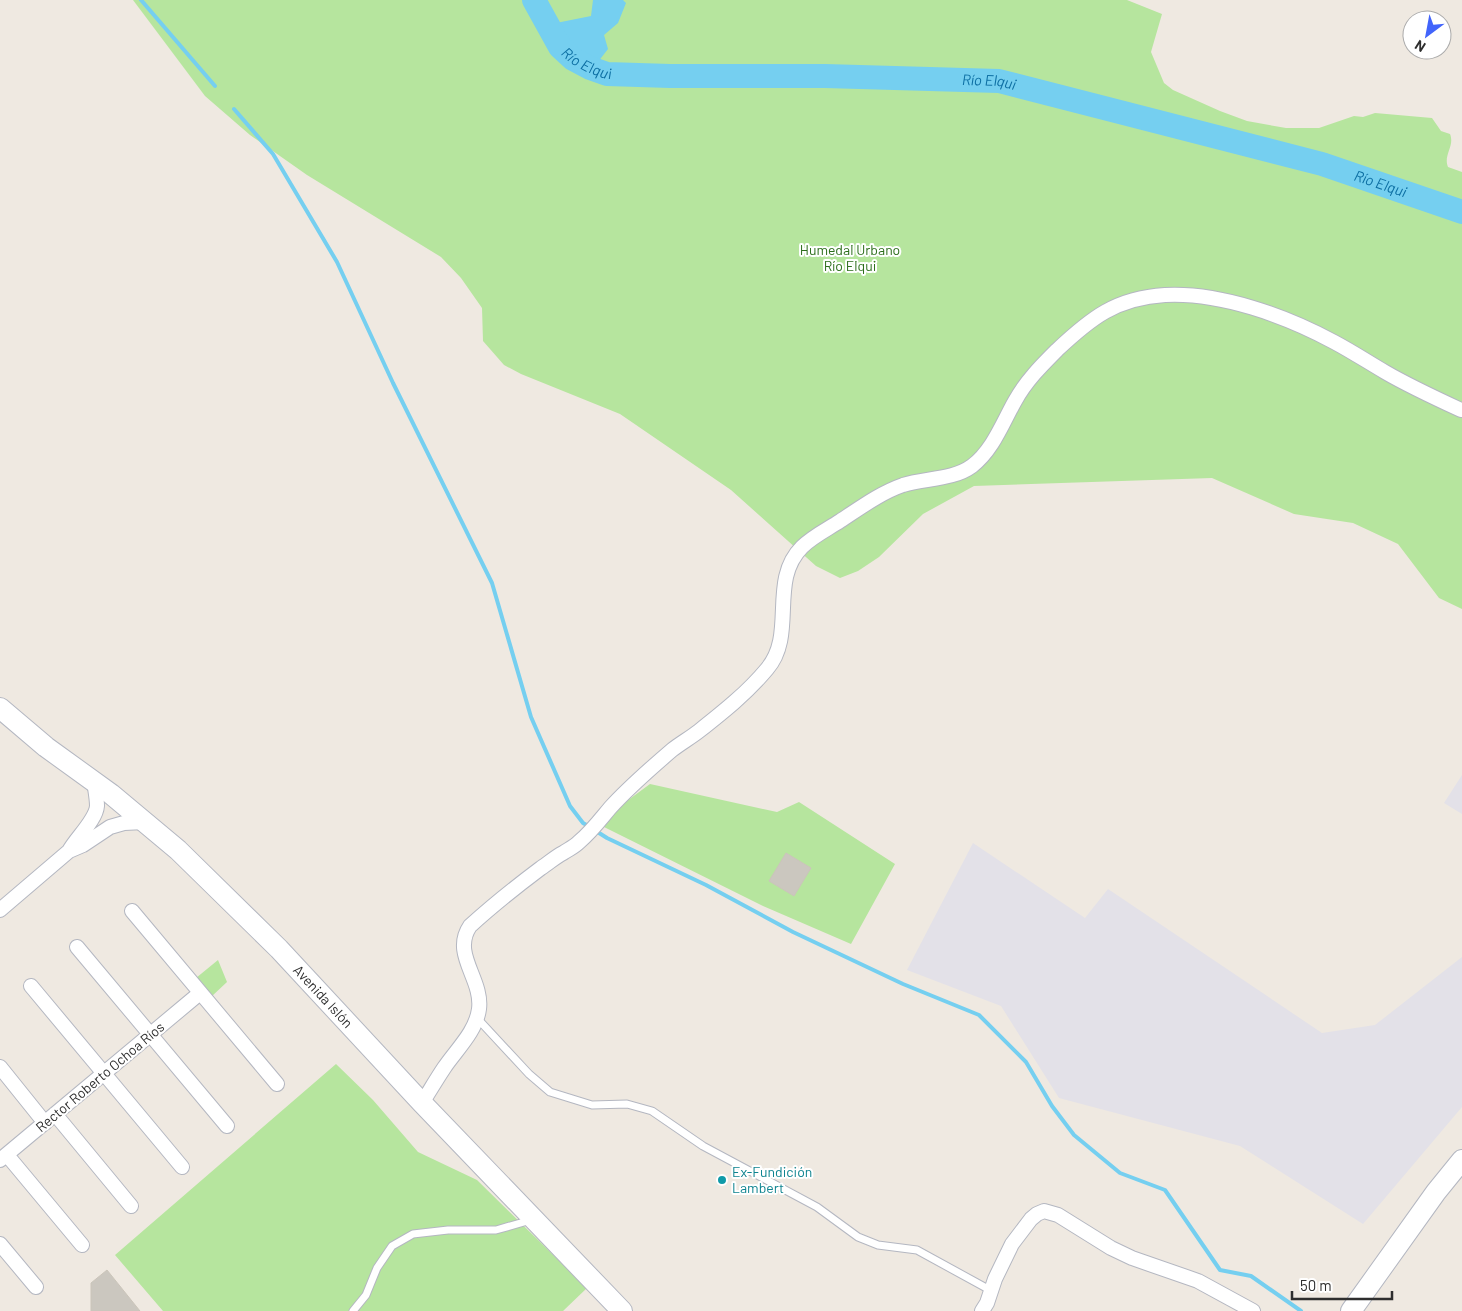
<svg xmlns="http://www.w3.org/2000/svg" width="1462" height="1311" font-family="Barlow,sans-serif">
<style>
.industrial{fill:#e3e1e8}
.green{fill:#b6e59e}
.water{fill:#75cff0}
.lines{fill:none;stroke-linecap:round;stroke-linejoin:round}
.stream{stroke:#75cff0;stroke-width:4}
.river{stroke:#75cff0;stroke-width:24}
.building{fill:#cbc7bf;stroke:#cbc5ba}
.service-casing{stroke:#b4b7c1;stroke-width:9}
.minor-casing{stroke:#b4b7c1;stroke-width:16}
.secondary-casing{stroke:#b4b7c1;stroke-width:22}
.service{stroke:#fff;stroke-width:7}
.minor{stroke:#fff;stroke-width:14}
.secondary{stroke:#fff;stroke-width:20}
.culture-dot{fill:#0f9aa8;stroke:#fff;stroke-width:2}
.labels{text-anchor:middle;stroke-width:4;stroke-linejoin:round;paint-order:stroke}
.park-label{font-size:14px;fill:#2c6e1b;stroke:#fff}
.street-label{font-size:14px;fill:#2e2e2e;stroke:#fff}
.culture-label{font-size:14px;fill:#0d838f;stroke:#fff;text-anchor:start}
.water-label{font-size:15px;font-style:italic;fill:#0d6fa3;stroke:#fff}
</style>
<rect width="100%" height="100%" fill="#efe9e1"/>
<path class="industrial" d="M1462,775V814L1444,803Z
M973,843L1085,918L1108,889L1322,1033L1375,1025L1462,957V1107L1363,1224L1240,1146L1059,1098L1001,1006L907,970Z"/>
<path class="green" d="M133,0H1127L1162,14L1151,52L1164,83L1173,90L1220,111L1247,121L1286,128H1319L1354,116L1363,117L1375,113L1432,118L1441,131L1450,134C1455,146 1443,155 1448,167L1462,172V609L1439,598L1398,544L1353,523L1294,514L1212,478L974,486L923,514L879,557L858,571L840,578L816,566L731,490L620,414L521,374L504,365L483,341L482,308L461,278L441,257L307,175L250,135L205,96Z
M650,784L777,812L799,802L895,864L851,944L763,906L604,827L616,809Z
M218,960L227,982L211,997L196,978Z
M336,1064L373,1100L418,1152L477,1180L587,1288L563,1311H163L115,1255Z"/>
<path class="water" d="M593,0H623L626,3L618,23L604,35L608,49L594,67L571,42L561,37L556,23L591,16Z"/>
<g class="lines">
<path class="stream" d="M141,0L215,86
M234,109L273,154L337,262L393,383L492,583L531,717L570,806L583,823L590,827
M596,831L607,838L706,885L793,932L903,984L979,1015L1026,1062L1052,1106L1074,1135L1120,1173L1165,1190L1220,1270L1251,1276L1301,1311"/>
<path class="river" id="s1" d="M534,0L560,47L573,59L590,68L607,74L670,76H825L999,81L1322,164L1462,212"/>
</g>
<path class="building" d="M786,853L811,868L794,896L769,881Z
M107,1270L140,1311H91V1283Z"/>
<g class="lines">
<defs>
<path id="service" d="M477,1018L529,1074L550,1092L592,1105L627,1104L652,1111L703,1146L817,1207L858,1237L878,1245L917,1250L990,1290
M353,1311L366,1295L377,1268L392,1246L413,1234L448,1230H496L531,1220"/>
<path id="minor" d="M69,851C76,838 96,820 97,806C97,798 95,789 94,781
M0,910L69,851L83,845L110,827L124,823L145,822
M132,911L277,1084
M77,947L227,1126
M31,986L182,1167
M0,1067L45,1123
M422,1103C429,1092 436,1080 444,1068C456,1050 476,1032 479,1009C483,979 451,954 470,926C493,905 517,886 541,868C549,863 555,857 563,853C569,849 574,847 579,842C591,832 600,820 610,808C629,787 651,768 672,750C681,743 690,738 699,731C723,712 747,693 767,669C797,634 768,581 802,547C813,536 828,529 840,521C860,508 880,493 903,485C925,478 953,480 972,466C993,450 1003,422 1015,401C1026,381 1041,366 1057,350C1091,318 1116,298 1165,295C1220,292 1286,316 1334,342C1351,351 1368,362 1385,372C1409,386 1435,398 1461,410
M55,1114L131,1206
M7,1155L82,1245
M0,1160L200,993
M0,1244L36,1287
M982,1311L987,1303L995,1279L1012,1244L1031,1219L1037,1214L1044,1211L1058,1215L1111,1248L1132,1258L1198,1281L1253,1311"/>
<g id="secondary">
<path id="s2" d="M0,708L46,747L111,794L178,850L279,949L422,1103L622,1311"/>
<path d="M1351,1311L1436,1192L1462,1160"/>
</g>
</defs>
<use href="#service" class="service-casing"/>
<use href="#minor" class="minor-casing"/>
<use href="#secondary" class="secondary-casing"/>
<use href="#service" class="service"/>
<use href="#minor" class="minor"/>
<use href="#secondary" class="secondary"/>
</g>
<circle class="culture-dot" cx="722" cy="1180" r="5"/>
<g class="labels">
<g class="park-label">
<text x="850" y="255">Humedal Urbano<tspan x="850" dy="16">Río Elqui</tspan></text>
</g>
<g class="street-label">
<text dy="5" stroke="none"><textPath href="#s2" startOffset="434">Avenida Islón</textPath></text>
<text transform="translate(100 1077) rotate(-40)" y="5">Rector Roberto Ochoa Ríos</text>
</g>
<g class="culture-label">
<text x="732" y="1177">Ex-Fundición<tspan x="732" dy="16">Lambert</tspan></text>
</g>
<g class="water-label">
<text dy="5" stroke="none"><textPath href="#s1" startOffset="86">Río Elqui</textPath></text>
<text dy="5" stroke="none"><textPath href="#s1" startOffset="491">Río Elqui</textPath></text>
<text dy="5" stroke="none"><textPath href="#s1" startOffset="896">Río Elqui</textPath></text>
</g>
</g>
<g transform="translate(1427 35) rotate(212)"><circle r="24" fill="#ffffff" stroke="#ababab"/>
<path d="M0-4L9 19L0 12L-9 19Z" fill="#4264fb"/>
<text y="-8" font-size="14" font-weight="bold" text-anchor="middle" fill="#2e2e2e">N</text>
</g>
<path d="M1292 1291v8h100v-8" fill="none" stroke="#2e2e2e" stroke-width="2.5"/>
<text x="1300" y="1291" font-size="15" fill="#2e2e2e" stroke="#ffffff" stroke-width="4" paint-order="stroke">50 m</text>
</svg>
